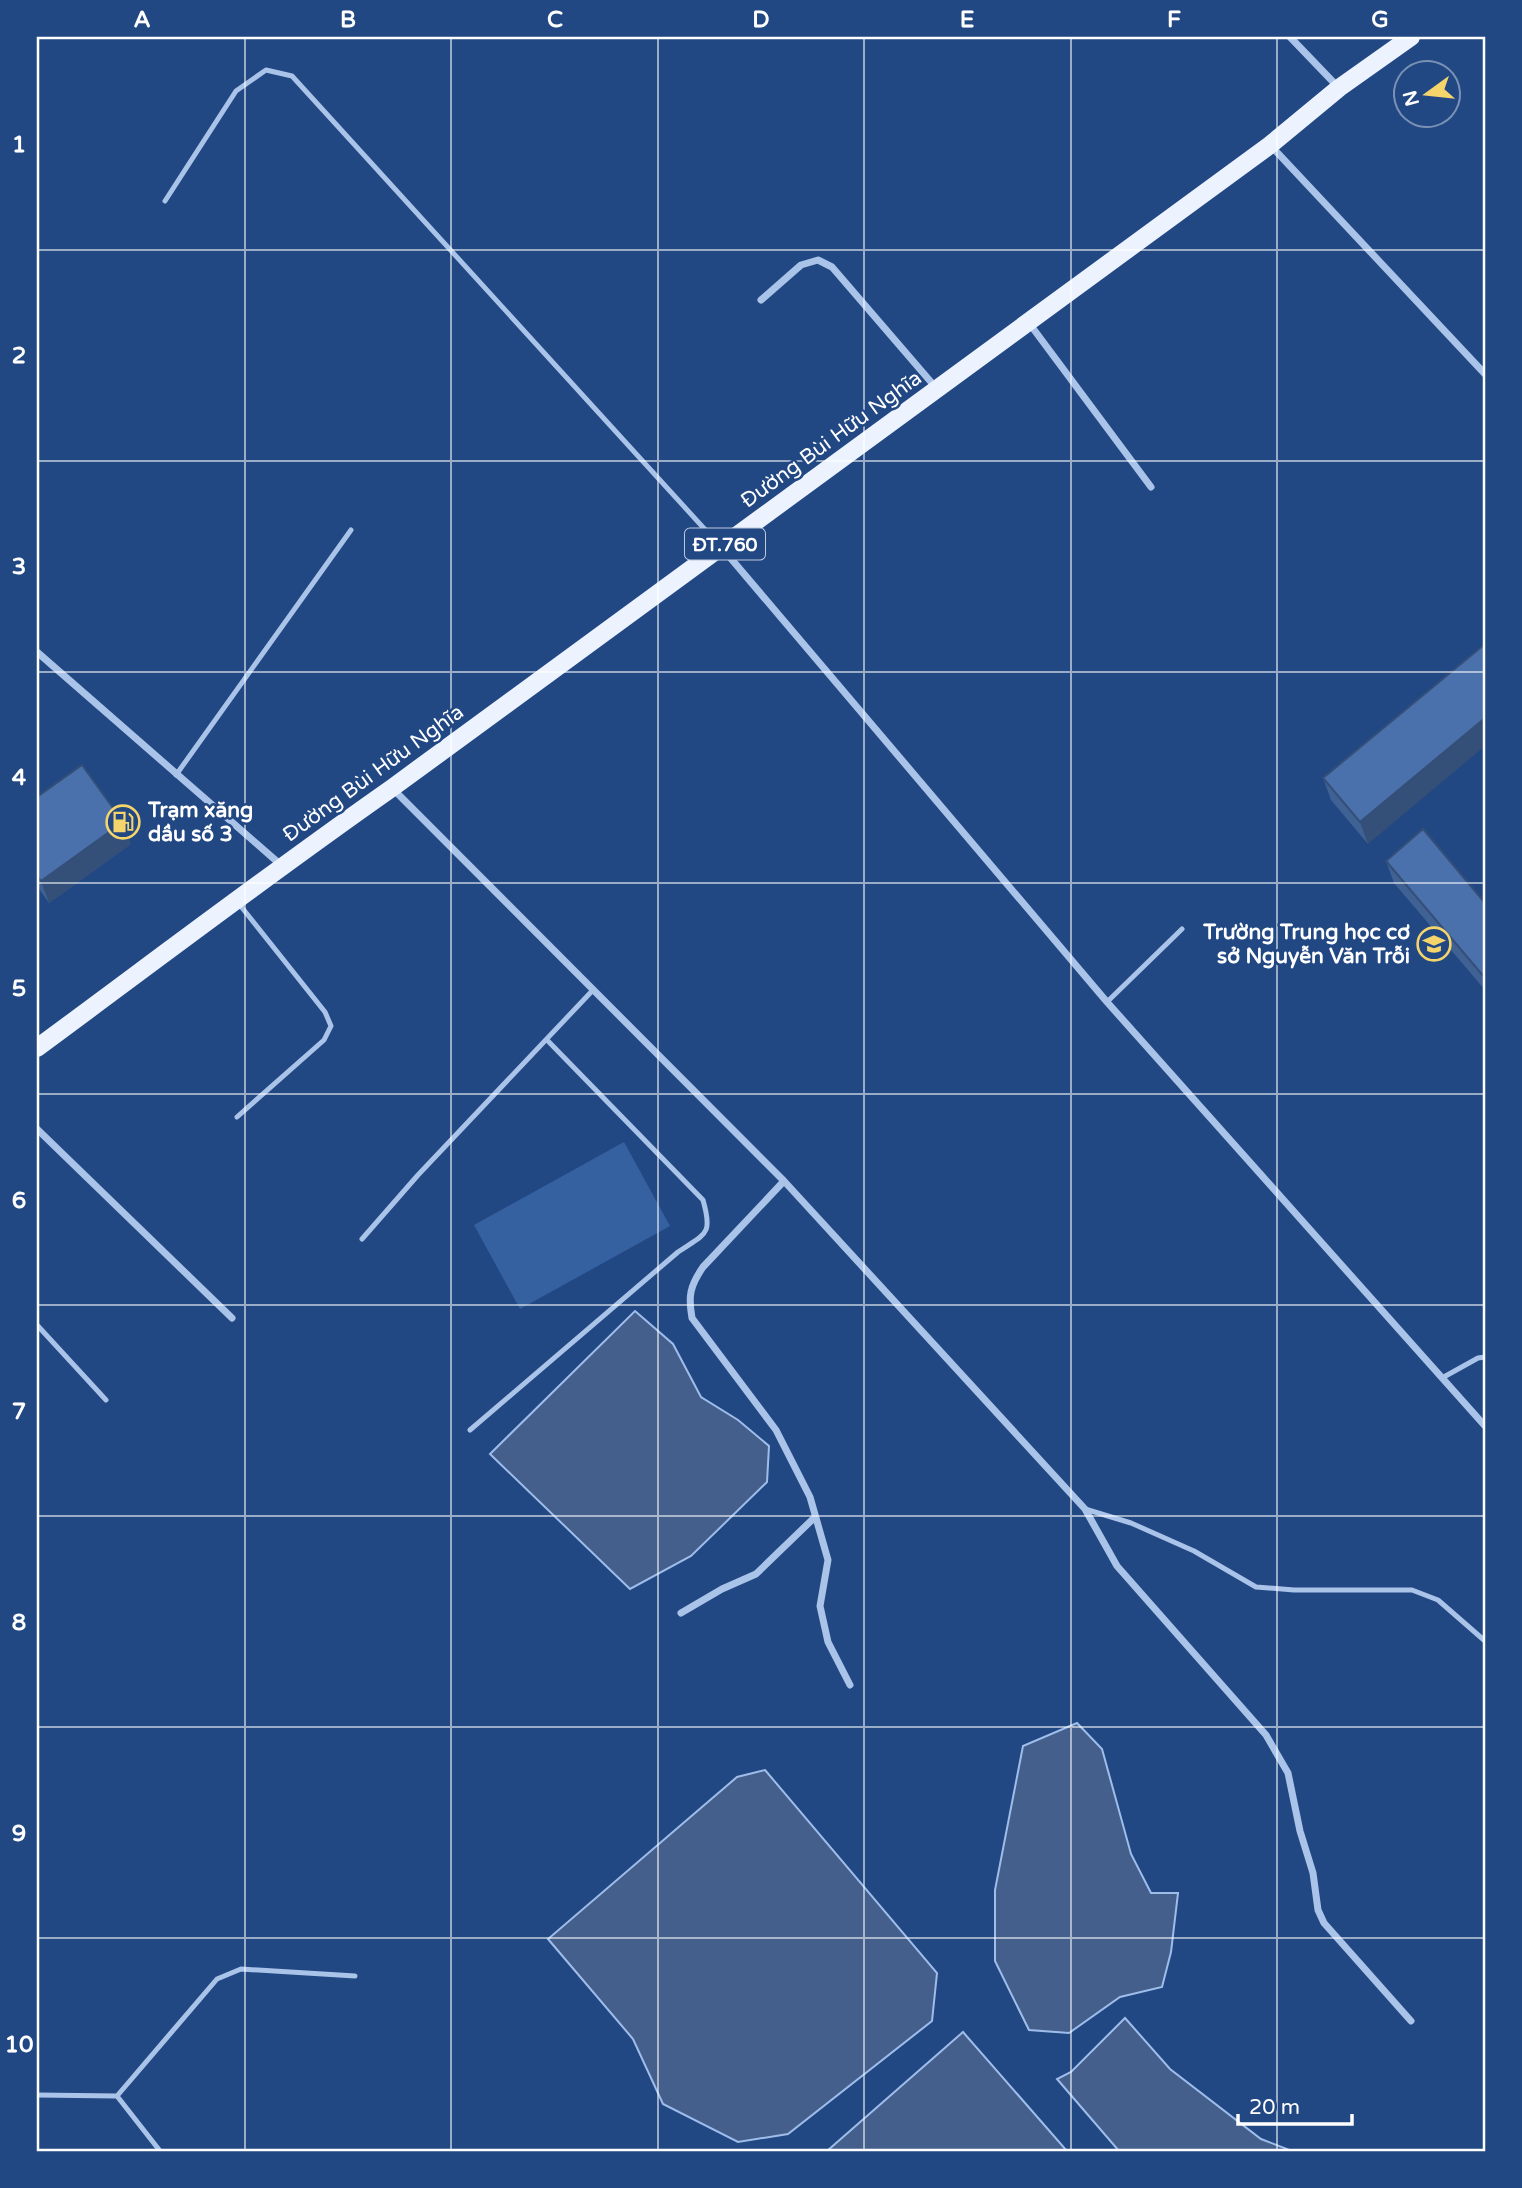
<svg xmlns="http://www.w3.org/2000/svg" width="1522" height="2188" font-family="'Varela Round',sans-serif">
<style>
.green{fill:#3661a1}
.water{fill:#445f8b;stroke:#9ebdea;stroke-width:2}
.lines{fill:none;stroke-linecap:round;stroke-linejoin:round}
.lane{stroke:#aac3e9;stroke-width:5}
.street{stroke:#aac3e9;stroke-width:7}
.primary{stroke:#edf3fe;stroke-width:18}
.wall{fill:#406194}
.shaded-wall{fill:#344f78}
.building{fill:#4b71ac;stroke:#344f78;stroke-width:2}
.grid{fill:none;stroke:#fff;stroke-width:2;stroke-opacity:0.55}
.labels{text-anchor:middle;stroke-width:5;stroke-linejoin:round;paint-order:stroke}
.shield{fill:#224884;stroke:#bdc8da;stroke-width:2}
.shield-label{font-size:19px;font-weight:bold;fill:#fff}
.street-label{font-size:21px;fill:#fff;stroke:#224884}
.poi-label{font-size:21px;font-weight:bold;fill:#fff;stroke:#224884;text-anchor:start}
.neatline{fill:none;stroke:#fff;stroke-width:2.5}
.grid-label{font-size:23px;text-anchor:middle;font-weight:bold;fill:#fff}
</style>
<rect width="100%" height="100%" fill="#224884"/>
<path class="green" d="M624,1142L670,1226L520,1309L474,1225Z"/>
<path class="water" d="M635,1311L673,1344L701,1397L738,1420L769,1446L767,1482L691,1556L630,1589L490,1454Z
M1077,1723L1102,1749L1131,1854L1151,1893H1178L1171,1952L1162,1987L1120,1997L1069,2033L1029,2030L995,1961V1890L1023,1746Z
M765,1770L937,1973L932,2021L788,2134L738,2142L663,2104L633,2039L548,1939L737,1777Z
M1125,2018L1170,2069L1261,2139L1292,2151H1119L1057,2079L1071,2072Z
M963,2032L1067,2151H827Z"/>
<g class="lines">
<path class="lane" d="M165,201L236,91L266,70L292,76L720,546
M176,775L351,530
M1107,1002L1182,929
M237,1117L324,1040L331,1026L325,1012L239,904
M362,1239L418,1175L593,990
M37,1325L106,1400
M1442,1378L1478,1358L1485,1357
M470,1430L678,1252C706,1233 713,1235 703,1200L547,1040
M1085,1509L1131,1523L1194,1551L1256,1587L1294,1590H1412L1438,1600L1485,1641
M37,2095L117,2096L160,2151
M117,2096L217,1979L241,1969L355,1976"/>
<path class="street" d="M1290,37L1338,87
M1271,146L1485,374
M761,300L801,265L818,260L832,267L937,389
M1029,323L1151,487
M722,548L1107,1002L1485,1426
M37,652L281,865
M393,789L784,1181L1085,1509L1117,1566L1266,1735L1288,1773L1300,1831L1313,1873L1318,1910L1324,1923L1411,2021
M37,1129L232,1318
M784,1181L703,1267C690,1286 688,1296 692,1318L776,1430L810,1497L828,1560L820,1606L828,1642L850,1685
M681,1613L722,1589L756,1574L815,1517"/>
<path class="primary" d="M37,1048C155,961 272,872 392,788L1270,145L1339,88L1411,37"/>
</g>
<path class="wall" d="M1485,644L1368,844L1331,800L1323,778Z
M37,797L131,844L49,903L37,886Z
M1386,861L1485,903V990L1394,883Z"/>
<path class="shaded-wall" d="M1485,718V746L1368,844L1360,822Z
M123,822L131,844L49,903L41,881Z"/>
<path class="building" d="M1485,644V718L1360,822L1323,778Z
M82,765L123,822L41,881L37,876V797Z
M1423,829L1485,903V978L1386,861Z"/>
<path class="grid" d="M245,37V2151M451,37V2151M658,37V2151M864,37V2151M1071,37V2151M1277,37V2151M37,250H1485M37,461H1485M37,672H1485M37,883H1485M37,1094H1485M37,1305H1485M37,1516H1485M37,1727H1485M37,1938H1485"/>
<defs>
<symbol id="fuel-ring" viewBox="-11 -11 22 22"><circle r="9.5" fill="#224884" stroke="#f5d46c" stroke-width="1.5"/><path d="M-5.5-6h7V0h2V4h1.3V-2.5L3-4.5l.8-.8L6-3V5H2.5V1h-1V6h-7ZM-4.2-4.7v3.2H.2V-4.7Z" fill="#f5d46c"/></symbol>
<symbol id="school-ring" viewBox="-11 -11 22 22"><circle r="9.5" fill="#224884" stroke="#f5d46c" stroke-width="1.5"/><path d="M0-5L7-2L0 1L-7-2ZM-4 1L0 2.5L4 1V4Q0 6-4 4Z" fill="#f5d46c"/></symbol>
</defs>
<g fill-rule="evenodd">
<use href="#fuel-ring" x="104" y="803" width="38" height="38"/>
<use href="#school-ring" x="1415" y="925" width="38" height="38"/>
</g>
<g class="labels">
<rect class="shield" x="685" y="528.5" width="80" height="31" rx="5"/>
<g class="shield-label">
<text x="725" y="551">ĐT.760</text>
</g>
<g class="street-label">
<text transform="translate(831 439) rotate(-36)" y="7">Đường Bùi Hữu Nghĩa</text>
<text transform="translate(373 773) rotate(-36)" y="7">Đường Bùi Hữu Nghĩa</text>
</g>
<g class="poi-label">
<text x="148" y="817">Trạm xăng<tspan x="148" dy="24">dầu số 3</tspan></text>
<text x="1410" y="939" text-anchor="end">Trường Trung học cơ<tspan x="1410" dy="24">sở Nguyễn Văn Trỗi</tspan></text>
</g>
</g>
<rect width="1522" height="2188" fill="none" stroke="#224884" stroke-width="77"/>
<g transform="translate(1427 94) rotate(255)"><circle r="33" fill="#224884" stroke="#7a91b5" stroke-width="2"/>
<path d="M0-5L12 26L0 18L-12 26Z" fill="#f5d46c"/>
<text y="-10" font-size="19" font-weight="bold" text-anchor="middle" fill="#ffffff">N</text>
</g>
<path d="M1238 2114v10h114v-10" fill="none" stroke="#ffffff" stroke-width="3.5"/>
<text x="1249" y="2114" font-size="21" fill="#ffffff" stroke="#224884" stroke-width="5" paint-order="stroke">20 m</text>
<rect x="38" y="38" width="1446" height="2112" class="neatline"/>
<g class="grid-label">
<text x="142" y="27">A</text>
<text x="348" y="27">B</text>
<text x="555" y="27">C</text>
<text x="761" y="27">D</text>
<text x="967" y="27">E</text>
<text x="1174" y="27">F</text>
<text x="1380" y="27">G</text>
<text x="19" y="152">1</text>
<text x="19" y="363">2</text>
<text x="19" y="574">3</text>
<text x="19" y="785">4</text>
<text x="19" y="996">5</text>
<text x="19" y="1208">6</text>
<text x="19" y="1419">7</text>
<text x="19" y="1630">8</text>
<text x="19" y="1841">9</text>
<text x="19" y="2052">10</text>
</g>
</svg>
